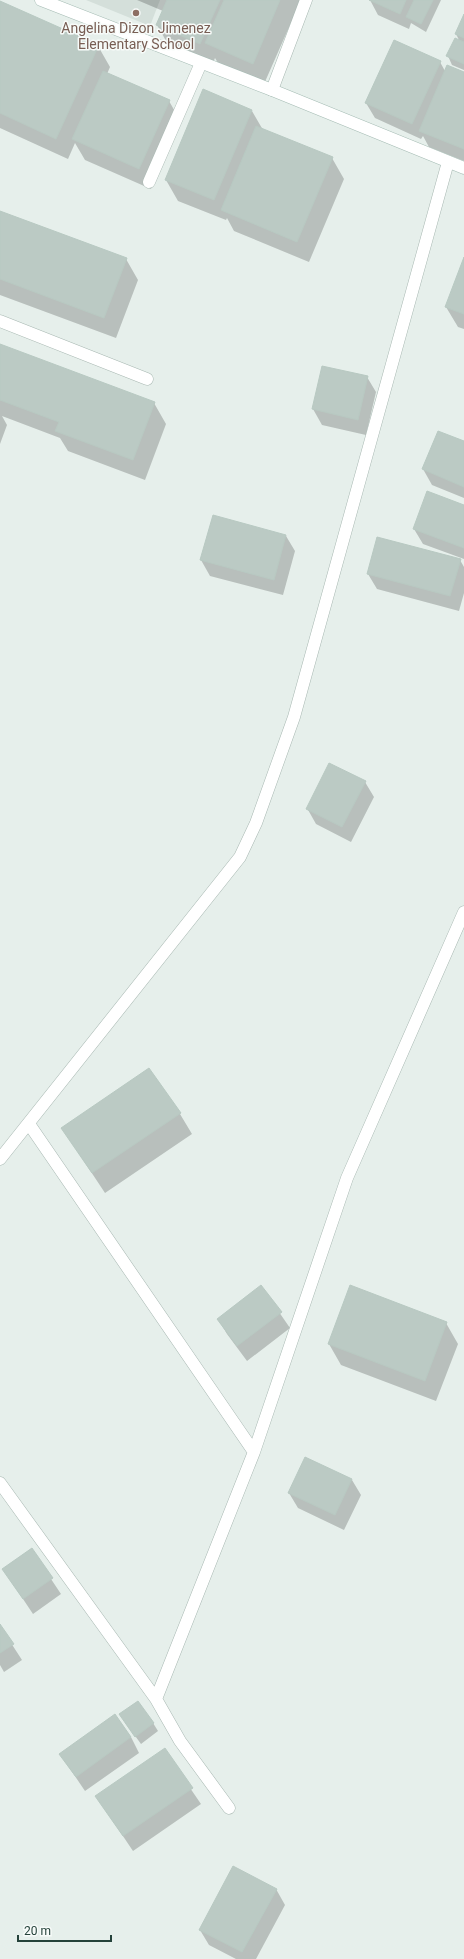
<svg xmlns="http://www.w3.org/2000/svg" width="464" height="1959" font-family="Roboto,sans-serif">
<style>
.built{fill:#d4dfda}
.shadow{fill:#0003}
.building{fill:#bbcac4;stroke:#b8c9c2}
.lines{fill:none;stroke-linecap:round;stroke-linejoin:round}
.lane-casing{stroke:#a8b8b2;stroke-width:13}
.street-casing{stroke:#a8b8b2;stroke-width:13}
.secondary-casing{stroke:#a4bbb3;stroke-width:13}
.lane{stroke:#fff;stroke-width:12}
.street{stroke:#fff;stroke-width:12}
.secondary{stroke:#fff;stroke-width:12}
.education-dot{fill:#8d6e63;stroke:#f7fbf9;stroke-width:1.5}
.labels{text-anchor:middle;stroke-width:3;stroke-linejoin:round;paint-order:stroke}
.education-label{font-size:14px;fill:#785e54;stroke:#f7fbf9}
</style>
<rect width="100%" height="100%" fill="#e6efeb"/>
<path class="built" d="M86,0H160L150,26Z"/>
<path class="shadow" d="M137,0H301L264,84L218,63L215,58L212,65L169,46L157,25L163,11Z
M370,0H441L426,32L411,23L409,29L378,15Z
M0,2L98,46L110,67L107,74L169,101L181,122L151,189L85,160L75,143L68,159L0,128Z
M464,17V70L452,65L448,56L460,42L456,34Z
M440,62L445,71L464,73V161L429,147L423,136L421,139L375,118L366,103Z
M252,111L263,130L332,158L344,179L309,262L234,231L227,218L226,220L178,201L166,180Z
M0,213L126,259L138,280L116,338L0,295Z
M464,259V329L458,327L446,307Z
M0,345L154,403L166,424L145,480L68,451L60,438L2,416L7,425L0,444Z
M367,377L376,392L366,435L322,425L313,409Z
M464,443V498L432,485L423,469Z
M464,506V559L423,544L414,529Z
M213,516L286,536L295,551L283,595L210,576L201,560Z
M460,560L464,567V593L459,611L377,589L368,574Z
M365,782L374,797L351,842L316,824L307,808Z
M149,1069L180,1114L192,1134L105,1193L62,1128Z
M261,1286L290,1328L247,1361L227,1334L218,1319Z
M446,1323L458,1344L436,1401L341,1365L329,1344Z
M306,1458L352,1480L361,1495L344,1530L298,1508L289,1493Z
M31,1549L61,1594L33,1614L3,1569Z
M0,1626L22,1660L4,1672L0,1665Z
M125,1722L153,1723L158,1731L141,1744Z
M131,1737L139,1753L85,1791L60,1754Z
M164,1750L201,1804L133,1851L96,1796Z
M276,1889L285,1905L256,1959H236L209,1945L200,1930Z"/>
<path class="building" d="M167,0H220L200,44L156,25Z
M224,0H280L253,64L205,43Z
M369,0H406L400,14Z
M414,0H433L421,24L406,17Z
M0,1L99,45L56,139L0,113Z
M464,14V38L455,34Z
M455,38L464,42V64L446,56Z
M394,40L441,61L412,124L365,103Z
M447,65L464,72V149L419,131Z
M103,71L170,100L139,169L72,139Z
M203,89L252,110L214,200L165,180Z
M256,126L333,157L297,242L221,210Z
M0,211L127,258L104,318L0,279Z
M464,257V314L445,307Z
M0,344L155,402L133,460L55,431L59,422L0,400Z
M322,366L368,376L358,420L312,409Z
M438,431L464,441V487L422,469Z
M427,491L464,505V548L413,529Z
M213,515L286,535L274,580L200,560Z
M377,537L461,559L450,596L367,574Z
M329,763L366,781L342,827L306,809Z
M149,1068L181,1113L92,1173L61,1128Z
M261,1285L282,1312L237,1346L217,1319Z
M350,1285L447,1322L425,1381L328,1344Z
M305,1457L352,1479L335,1515L288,1493Z
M32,1548L53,1578L23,1599L2,1569Z
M0,1624L14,1644L0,1653Z
M138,1701L154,1723L135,1737L119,1714Z
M115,1714L131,1737L76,1777L59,1754Z
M165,1748L193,1788L123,1836L95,1796Z
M233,1866L277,1889L242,1952L199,1930Z"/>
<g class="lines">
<defs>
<path id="lane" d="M149,182L201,63"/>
<path id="street" d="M272,90L306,0
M0,321L147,379
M29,1124L254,1452
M0,1159L240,857L256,823L294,717L448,162
M0,1483L156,1699L180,1741L229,1808
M156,1699L254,1452L347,1178L464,912"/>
<path id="secondary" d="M41,0L272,90L464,168"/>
</defs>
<use href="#lane" class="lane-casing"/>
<use href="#street" class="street-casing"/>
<use href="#secondary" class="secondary-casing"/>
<use href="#lane" class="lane"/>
<use href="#street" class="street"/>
<use href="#secondary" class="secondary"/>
</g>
<circle class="education-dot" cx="136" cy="13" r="4"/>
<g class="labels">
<g class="education-label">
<text x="136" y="33">Angelina Dizon Jimenez<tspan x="136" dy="16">Elementary School</tspan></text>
</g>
</g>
<path d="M18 1935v6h93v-6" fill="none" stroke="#24423a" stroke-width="2"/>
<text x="24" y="1935" font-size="12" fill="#24423a" stroke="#f7fbf9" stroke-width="3" paint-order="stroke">20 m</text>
</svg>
